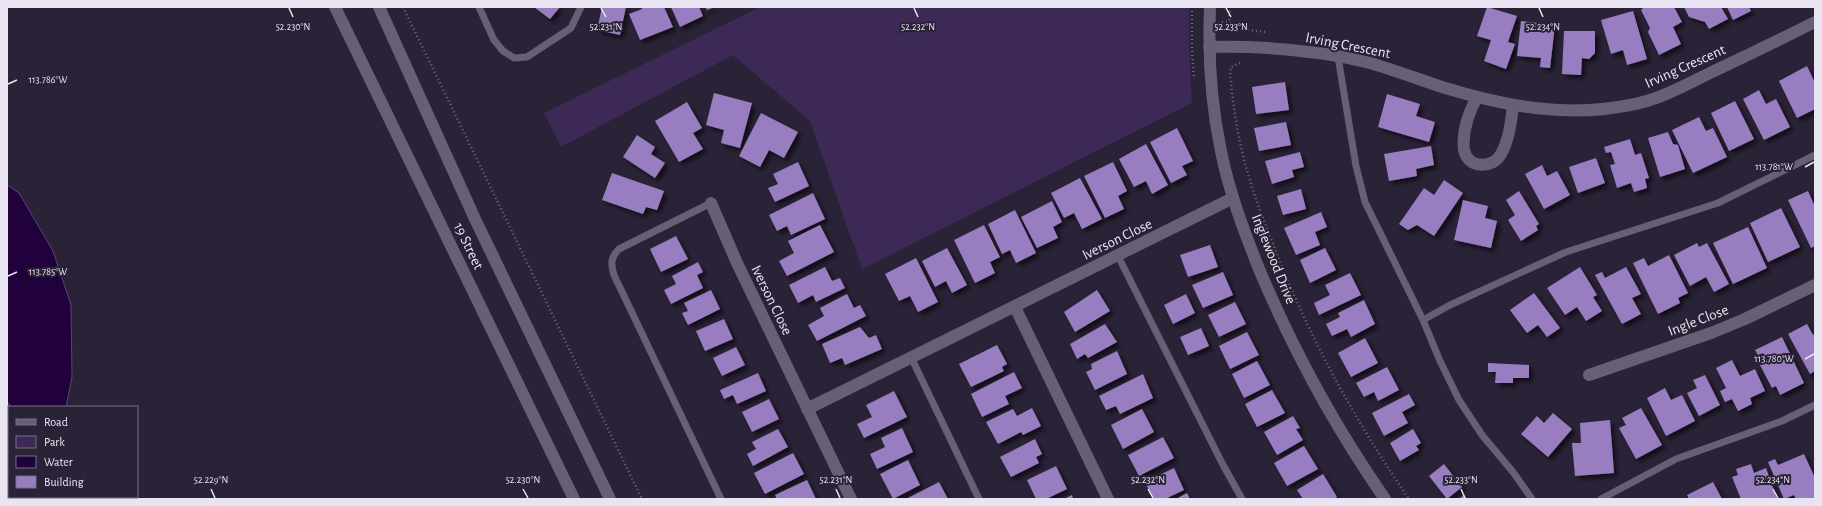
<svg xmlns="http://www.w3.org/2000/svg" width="1822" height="506" font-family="'Alegreya Sans',sans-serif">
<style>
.green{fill:#3d2956}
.water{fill:#20013c;stroke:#5c4572}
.building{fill:#987dc1;filter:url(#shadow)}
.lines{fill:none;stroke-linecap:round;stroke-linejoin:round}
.path{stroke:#716a7b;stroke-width:2.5;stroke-dasharray:1 3;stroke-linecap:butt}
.lane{stroke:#685f77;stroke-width:7}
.street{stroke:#685f77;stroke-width:12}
.secondary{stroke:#685f77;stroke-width:12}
.ticks{fill:none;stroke:#e9e4f1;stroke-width:1.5}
.labels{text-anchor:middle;stroke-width:4;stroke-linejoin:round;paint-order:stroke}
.street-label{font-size:15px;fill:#e9e4f1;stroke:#2a2236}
.ticks-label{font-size:10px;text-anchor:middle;fill:#e9e4f1;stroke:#2a2236;stroke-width:4;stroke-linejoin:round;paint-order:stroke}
</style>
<defs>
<filter id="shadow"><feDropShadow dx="3.5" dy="3.5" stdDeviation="2" flood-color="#0009"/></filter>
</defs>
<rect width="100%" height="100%" fill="#2a2236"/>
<path class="green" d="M760,7H1189V47L1192,103L862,269L810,121L733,55L561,147L544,113Z"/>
<path class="water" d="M7,185L19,193L53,251L71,305L72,377L66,407H11L7,401Z"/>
<path class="building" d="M534,7H560L550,19Z
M602,7H626L620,35L597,30Z
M641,7H664L673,27L640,40L629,14L642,9Z
M671,7H699L703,16L680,27Z
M705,7H715L707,10Z
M1487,7L1517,16L1508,42L1515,44L1506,69L1484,61L1491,40L1477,36Z
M1644,7H1674L1682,22L1673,27L1681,44L1659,55L1648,32L1650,28L1641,10Z
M1684,7H1721L1728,19L1709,29L1705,22L1689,17Z
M1727,7H1749L1751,11L1733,20Z
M1633,11L1647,59L1627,65L1623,50L1611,54L1601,20Z
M1521,21L1555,25L1550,68L1540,67L1541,58L1517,56Z
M1564,31H1595V53L1589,59L1582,58L1581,75L1562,74Z
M1807,66L1815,83V109L1797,118L1779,81Z
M1285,82L1289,110L1256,114L1252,87Z
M1759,90L1766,104L1776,99L1790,127L1764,140L1743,99Z
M714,93L752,103L740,148L721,143L724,130L706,125Z
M1387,94L1420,104L1416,116L1435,122L1429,142L1378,127Z
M1735,101L1754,139L1729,151L1711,113Z
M687,102L702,128L693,133L703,149L679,162L655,121Z
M761,113L798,132L784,158L769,150L760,167L739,156Z
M1699,117L1706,131L1713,128L1727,157L1693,173L1672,130Z
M1286,122L1291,145L1259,151L1254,128Z
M1177,128L1193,161L1182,166L1187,175L1171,183L1150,142Z
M1668,132L1673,144L1678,145L1685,169L1660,177L1648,138Z
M637,135L655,147L651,154L665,163L655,178L623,157Z
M1630,139L1635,155L1641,153L1649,178L1645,179L1647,188L1634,192L1631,183L1617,188L1610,165L1615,164L1611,152L1606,153L1604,147Z
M1146,144L1168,185L1152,194L1146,181L1134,187L1119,159Z
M1431,146L1434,165L1416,169L1417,176L1389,181L1384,154Z
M1300,152L1304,167L1292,170L1294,177L1272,184L1265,161Z
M1596,158L1605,183L1578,193L1569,167Z
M798,162L809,186L775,202L768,188L778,184L773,174Z
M1113,162L1127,191L1118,196L1124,209L1105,218L1084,176Z
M1542,165L1547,176L1557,171L1570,195L1544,209L1525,174Z
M612,173L664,191L657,210L646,207L643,214L602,200Z
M1080,178L1102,219L1082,229L1074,213L1064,218L1051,193Z
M1444,180L1463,193L1434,236L1417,225L1408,230L1399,224L1424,188L1434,195Z
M1301,189L1306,209L1283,215L1277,196Z
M1519,191L1539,224L1536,226L1538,230L1521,241L1508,220L1515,215L1506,200Z
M1808,191L1815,207V246L1811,248L1788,200Z
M813,193L825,219L791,235L787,226L777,231L769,215Z
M1463,200L1488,206L1485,218L1497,221L1491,248L1454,240Z
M1052,201L1062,222L1053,227L1058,238L1037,248L1021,217Z
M1781,208L1800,247L1768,262L1750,223Z
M1015,210L1036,253L1016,263L1010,250L1002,254L988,224Z
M1321,212L1327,227L1315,232L1320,245L1296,255L1284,228Z
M820,225L834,252L787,276L779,261L794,253L788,241Z
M984,225L1000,257L990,262L995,273L975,283L954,240Z
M1748,227L1767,268L1733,284L1713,243Z
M676,236L688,259L661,272L650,249Z
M1697,243L1699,247L1707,243L1729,284L1714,292L1706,277L1690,286L1674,255Z
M1210,245L1218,267L1188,277L1180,255Z
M947,248L967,285L952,293L946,281L935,287L922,261Z
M1325,248L1336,270L1310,283L1300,260Z
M1669,255L1688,293L1678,298L1680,303L1658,314L1633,263L1644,258L1648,266Z
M916,258L938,302L918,312L910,296L899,301L885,274Z
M698,262L703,272L697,275L703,288L671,304L664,290L676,284L672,276Z
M825,267L832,281L840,278L845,288L816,302L813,295L798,303L789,285Z
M1580,267L1597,295L1593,297L1602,311L1586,321L1577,307L1565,315L1547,288Z
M1626,267L1641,294L1632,298L1641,314L1622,324L1595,275L1602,272L1605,278Z
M1223,272L1233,295L1203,308L1192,285Z
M1350,273L1361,295L1319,315L1314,303L1330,295L1325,285Z
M711,290L720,309L688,325L682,313L688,311L684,303Z
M1097,290L1110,311L1075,332L1064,312Z
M1534,293L1560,328L1547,337L1538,325L1527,333L1510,310Z
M847,294L854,308L860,305L866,316L817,341L808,325L824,316L820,308Z
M1186,294L1195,313L1173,324L1164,305Z
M1364,300L1375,324L1351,337L1347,329L1332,336L1326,324L1340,317L1338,313Z
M1235,302L1246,324L1219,337L1208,315Z
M724,319L733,339L705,351L696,331Z
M1105,324L1117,342L1088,358L1085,354L1077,359L1070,344Z
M1807,324L1813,335L1815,334V371L1810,374L1788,334Z
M860,327L869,338L876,335L882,349L845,365L842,358L830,363L822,344Z
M1201,328L1209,346L1188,355L1180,337Z
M1247,332L1259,355L1230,369L1219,346Z
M1782,337L1804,383L1780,395L1776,386L1772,388L1760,365L1767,362L1763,353L1758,355L1755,350Z
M1365,338L1378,363L1351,377L1338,353Z
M997,345L1007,364L1002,367L1004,371L971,387L959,364Z
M736,347L745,365L722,376L713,358Z
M1117,351L1127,374L1095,390L1086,372L1092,369L1091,364Z
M1732,360L1740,376L1755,369L1765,391L1750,398L1752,404L1738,411L1732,399L1725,402L1720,391L1726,388L1716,368Z
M1257,361L1270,385L1244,398L1232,374Z
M1488,363L1529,365V378H1513V383H1495L1496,372H1488Z
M1387,367L1399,390L1378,401L1374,392L1364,397L1356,383Z
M1014,372L1022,388L1005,396L1009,404L982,417L971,394Z
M758,373L766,391L737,404L733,395L724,399L720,390Z
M1143,374L1153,398L1120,414L1116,406L1106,410L1099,396Z
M1705,375L1720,405L1699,416L1687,393L1697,388L1693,380Z
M1665,388L1671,400L1682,395L1695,421L1666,436L1647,398Z
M1272,390L1285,413L1257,427L1245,404Z
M894,391L907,417L864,438L857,424L872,417L866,405Z
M1409,394L1415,405L1402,412L1408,423L1384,436L1372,413Z
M769,399L779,419L752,432L742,412Z
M1032,408L1041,426L1023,435L1021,432L998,444L986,422L1013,409L1017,416Z
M1641,408L1662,445L1636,459L1619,428L1626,425L1622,418Z
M1142,409L1154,432L1123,449L1111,425Z
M1553,413L1572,429L1548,457L1521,434L1537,416L1544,423Z
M1293,416L1300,428L1296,429L1303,440L1277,455L1264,432Z
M1610,420L1614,473L1575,476L1572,443H1581L1580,423Z
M902,428L913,452L877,469L870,454L885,447L881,438Z
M778,429L788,447L753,466L747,454L756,449L752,442Z
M1413,429L1421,443L1416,446L1419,450L1400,461L1390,443Z
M1163,437L1174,458L1139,476L1128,455Z
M1035,439L1042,454L1036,457L1039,463L1011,477L1000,457Z
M1304,446L1318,469L1287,486L1274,463Z
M793,453L804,474L765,494L754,473Z
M1804,454L1815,478V499H1796L1794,495L1784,499L1768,462L1775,459L1778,465Z
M908,460L920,485L893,499L880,474Z
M1444,464L1462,487L1447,499L1429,476Z
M1751,464L1754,473L1766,468L1777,499H1741L1732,477L1738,475L1736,469Z
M1056,466L1067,489L1046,499H1036L1027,480Z
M1174,468L1184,490L1165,499H1153L1145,482Z
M1323,474L1337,497L1333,499H1303L1297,490Z
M807,480L816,499H777L775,495Z
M939,482L948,499H906Z
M1713,482L1722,499H1689L1687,495Z
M1187,493L1190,499H1176Z
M1072,495L1073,499H1064Z
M1464,495L1467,499H1459Z"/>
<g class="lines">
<path class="path" d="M403,7L642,499
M1192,7V51L1194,79
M1230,7L1229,22C1241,31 1252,30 1266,32
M1222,22H1229L1230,34
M1240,63L1231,67L1230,73C1233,103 1237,134 1245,163C1253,194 1265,224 1277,254C1311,341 1356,422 1409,499"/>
<path class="lane" d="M479,7L494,40L503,51L514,58L527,57L571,28L581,7
M1338,57L1356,166L1365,202L1423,320L1440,361L1459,400L1482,435L1513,472L1532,499
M711,203L619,249C610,258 611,264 614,275L721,499
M1118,256L1222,463L1242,499
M1423,320L1450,305L1566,252L1718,203L1815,155
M911,357L979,499
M1601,499L1676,459L1782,421L1815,405"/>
<path class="street" d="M1209,47C1263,46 1318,50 1370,63C1394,70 1418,79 1442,87C1504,106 1565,118 1630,105C1659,100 1686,85 1712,72C1746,56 1781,39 1815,22
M1477,97C1469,112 1462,132 1464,150C1468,169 1493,169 1501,154C1509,140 1511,122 1513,106
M711,203L737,263L851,499
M1015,307L1108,499
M1589,375L1711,333L1745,319L1815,285
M807,409L1233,198"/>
<path class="secondary" d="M335,7L574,499
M379,7L475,219L610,499
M1210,7C1208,55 1211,104 1221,151C1229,192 1244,231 1259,269C1293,350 1335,427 1385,499"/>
</g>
<path class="ticks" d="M289,8L293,17M601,8L606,17M914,8L918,17M1226,8L1231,17M1539,8L1543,17M8,84L17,80M1805,167L1814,162M8,276L17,272M1805,359L1814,354M211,489L215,498M523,489L528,498M836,489L840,498M1148,489L1153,498M1461,489L1465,498M1773,489L1778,498"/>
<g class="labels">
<g class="street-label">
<text transform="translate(1348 45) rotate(11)" y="5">Irving Crescent</text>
<text transform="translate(1685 66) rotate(-24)" y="5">Irving Crescent</text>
<text transform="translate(1117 239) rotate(-26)" y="5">Iverson Close</text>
<text transform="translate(469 246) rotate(64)" y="5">19 Street</text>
<text transform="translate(1274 259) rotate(68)" y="5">Inglewood Drive</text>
<text transform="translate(772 300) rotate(64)" y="5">Iverson Close</text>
<text transform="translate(1698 320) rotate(-21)" y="5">Ingle Close</text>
</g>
</g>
<g class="ticks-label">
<text x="918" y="30">52.232°N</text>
<text x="1231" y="30">52.233°N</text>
<text x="1543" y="30">52.234°N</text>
<text x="293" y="30">52.230°N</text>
<text x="606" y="30">52.231°N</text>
<text x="48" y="83">113.786°W</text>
<text x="1774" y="170">113.781°W</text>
<text x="48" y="275">113.785°W</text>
<text x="1774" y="362">113.780°W</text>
<text x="211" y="483">52.229°N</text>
<text x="523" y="483">52.230°N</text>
<text x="836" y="483">52.231°N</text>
<text x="1148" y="483">52.232°N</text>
<text x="1461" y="483">52.233°N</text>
<text x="1773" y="483">52.234°N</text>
</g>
<rect width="1822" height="506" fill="none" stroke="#e9e4f1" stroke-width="16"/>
<rect x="8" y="406" width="130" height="92" fill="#2a2236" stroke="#767081"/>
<rect x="16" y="419" width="20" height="6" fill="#685f77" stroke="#767081"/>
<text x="44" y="426" font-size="12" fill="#e9e4f1">Road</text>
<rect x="16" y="436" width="20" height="12" fill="#3d2956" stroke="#767081"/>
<text x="44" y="446" font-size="12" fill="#e9e4f1">Park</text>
<rect x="16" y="456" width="20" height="12" fill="#20013c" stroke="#767081"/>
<text x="44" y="466" font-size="12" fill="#e9e4f1">Water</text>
<rect x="16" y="476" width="20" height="12" fill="#987dc1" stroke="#767081"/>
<text x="44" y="486" font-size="12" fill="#e9e4f1">Building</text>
</svg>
